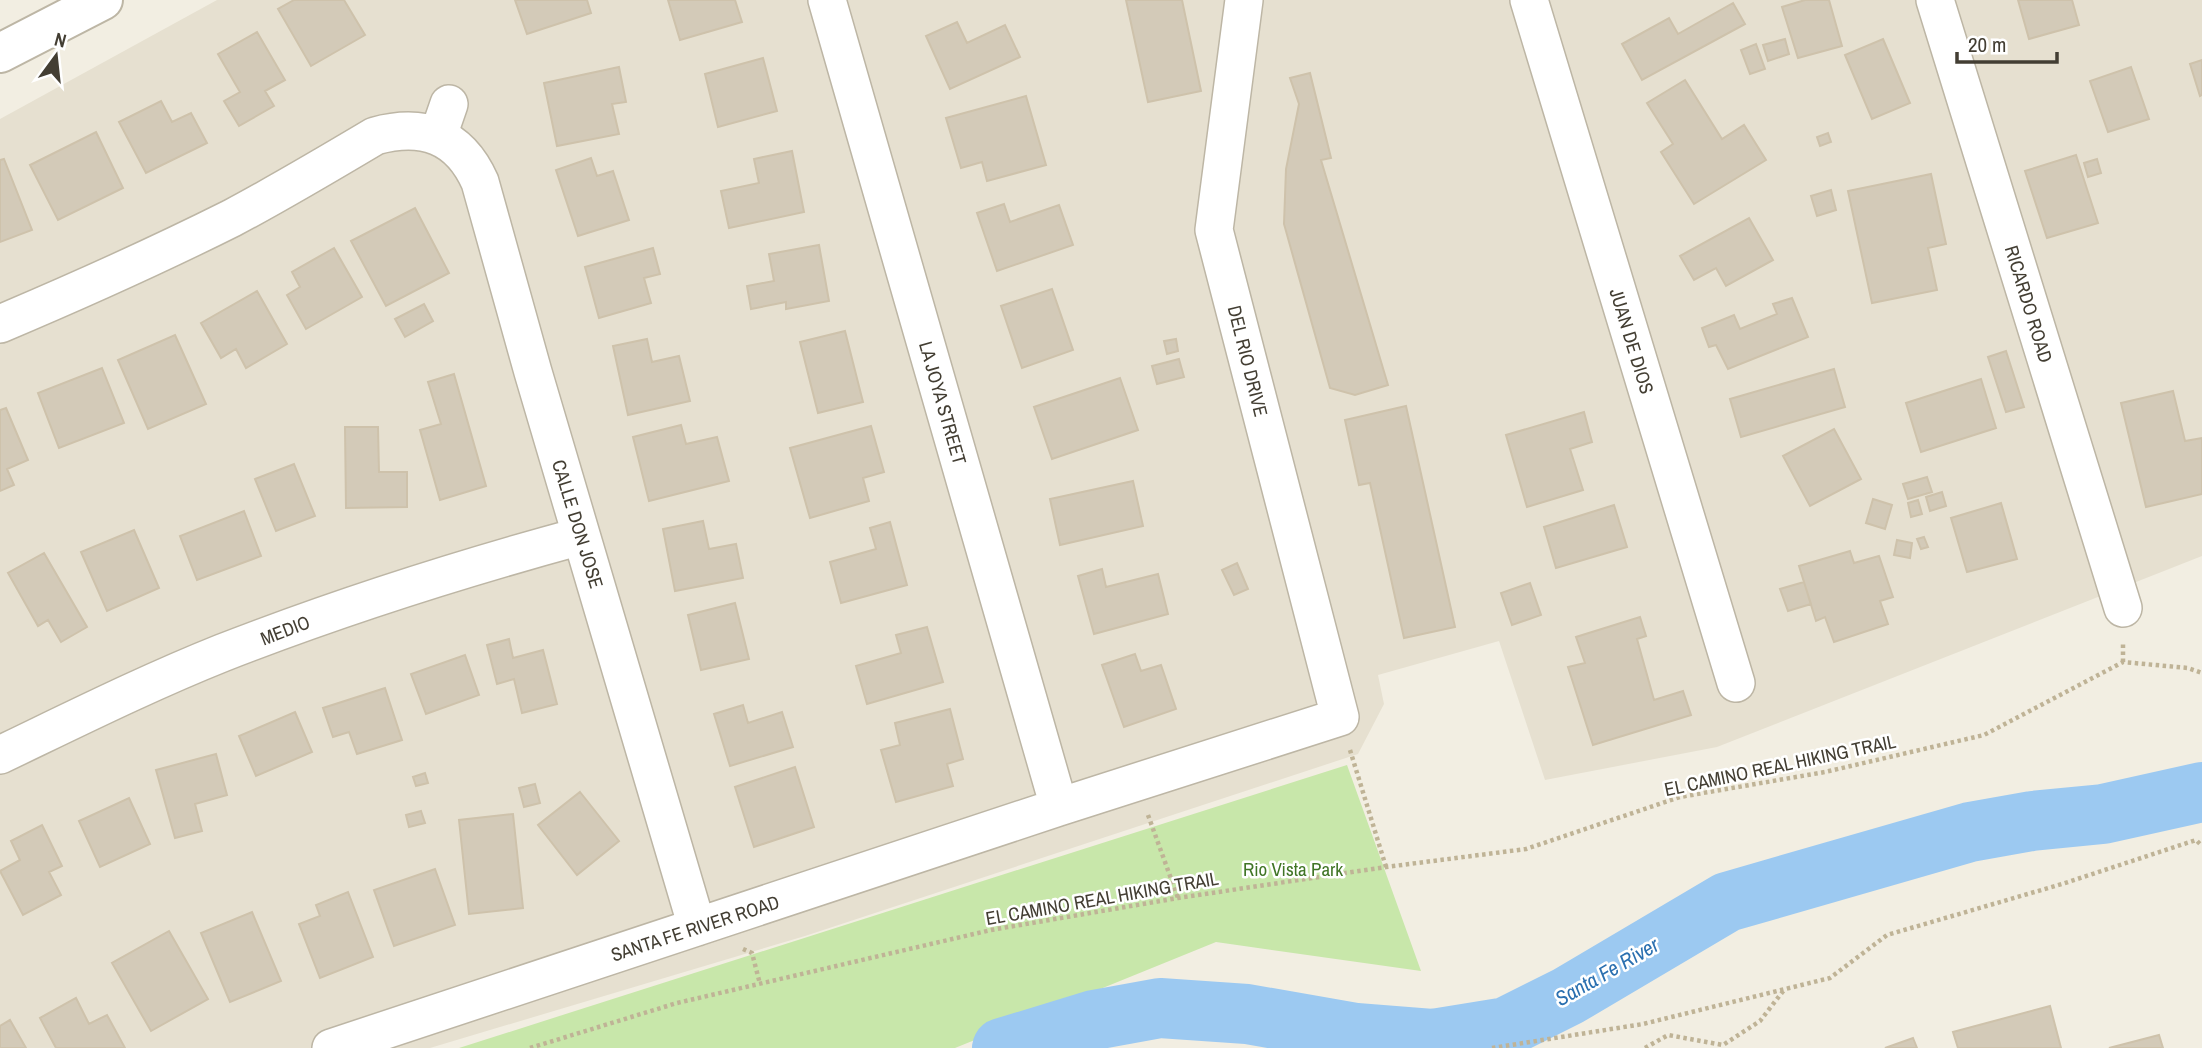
<svg xmlns="http://www.w3.org/2000/svg" width="2202" height="1048" font-family="'Archivo Narrow',sans-serif">
<style>
.residential{fill:#e6e0d0}
.green{fill:#c8e7aa}
.lines{fill:none;stroke-linecap:round;stroke-linejoin:round}
.river{stroke:#9cc9f1;stroke-width:60}
.building{fill:#d3cab8;stroke:#cec2ab;stroke-width:2}
.minor-casing{stroke:#bdb6a5;stroke-width:40}
.tertiary-casing{stroke:#bdb6a5;stroke-width:42}
.path{stroke:#bfb396;stroke-width:4.5;stroke-dasharray:3.5 3.5;stroke-linecap:butt}
.minor{stroke:#fff;stroke-width:37}
.tertiary{stroke:#fff;stroke-width:38}
.labels{text-anchor:middle;stroke-width:5;stroke-linejoin:round;paint-order:stroke}
.street-label{font-size:19px;fill:#433e33;stroke:#fff}
.park-label{font-size:19px;fill:#407526;stroke:#fff}
.water-label{font-size:21px;font-style:italic;fill:#2b70b0;stroke:#fff}
</style>
<rect width="100%" height="100%" fill="#f2eee2"/>
<path class="residential" d="M217,0H2202V556L1717,747L1545,780L1499,641L1378,675L1384,704L1358,754L805,936L430,1048H0V119Z"/>
<path class="green" d="M1347,765L1421,971L1216,942L955,1048H459Z"/>
<g class="lines">
<path class="river" d="M1002,1048L1094,1020L1160,1008L1247,1014L1356,1033L1432,1039L1506,1027L1568,996L1727,902L1970,832L2032,821L2103,814L2202,792"/>
</g>
<path class="building" d="M294,0H344L365,35L311,66L278,9Z
M515,0H587L591,13L527,34Z
M668,0H735L742,22L680,40Z
M1126,0H1182L1201,91L1148,102Z
M1805,0H1829L1842,46L1798,58L1782,7Z
M2018,0H2072L2079,25L2029,39Z
M1733,3L1745,24L1642,80L1622,44L1669,18L1678,34Z
M957,22L967,43L1005,25L1020,57L950,89L926,36Z
M257,32L285,80L265,91L274,106L239,126L224,101L240,92L218,54Z
M1785,39L1789,54L1768,61L1763,45Z
M1883,39L1910,103L1872,119L1845,55Z
M1756,44L1765,69L1750,74L1741,50Z
M763,58L777,111L718,127L705,74Z
M2202,60V95L2200,96L2190,64Z
M619,67L626,102L612,104L619,134L557,146L544,83Z
M2131,67L2149,119L2108,132L2090,81Z
M1310,73L1331,158L1321,160L1388,385L1355,395L1330,388L1284,224L1286,169L1299,104L1290,78Z
M1685,80L1722,139L1744,125L1766,160L1694,204L1661,152L1673,144L1647,103Z
M1026,96L1046,165L987,181L982,162L961,168L946,118Z
M161,101L172,122L191,113L207,143L146,173L119,122Z
M96,132L123,188L58,220L30,165Z
M1828,133L1831,142L1820,146L1817,137Z
M792,151L804,212L729,228L721,191L759,183L754,159Z
M2076,155L2098,223L2047,238L2025,171Z
M591,158L597,176L613,171L629,220L578,236L556,170Z
M4,159L32,230L0,242V160Z
M2097,159L2101,173L2088,177L2084,163Z
M1931,174L1946,244L1928,248L1937,290L1872,303L1848,191Z
M1831,190L1836,210L1817,216L1811,196Z
M1004,204L1010,222L1059,205L1073,245L997,271L977,213Z
M415,208L449,273L386,306L351,241Z
M1749,218L1773,260L1726,286L1716,268L1694,280L1680,256Z
M819,245L829,301L786,309V302L751,309L747,286L774,281L769,254Z
M334,248L362,297L306,329L287,295L300,287L292,272Z
M653,248L660,274L644,278L651,303L599,318L585,267Z
M1052,289L1073,350L1022,368L1001,306Z
M257,291L287,344L246,368L236,349L221,358L201,323Z
M1792,298L1808,337L1728,369L1716,345L1709,347L1702,328L1734,315L1740,329L1777,314L1773,304Z
M424,304L433,321L405,337L395,319Z
M845,331L863,402L818,413L800,342Z
M175,335L206,404L148,429L118,360Z
M647,339L652,362L679,356L690,401L628,415L613,346Z
M1176,339L1178,351L1167,354L1164,341Z
M2006,351L2024,407L2006,412L1988,357Z
M1179,359L1184,377L1157,384L1152,366Z
M102,368L124,423L59,448L38,393Z
M1834,369L1845,407L1741,437L1730,399Z
M454,374L486,486L440,500L420,430L441,424L428,382Z
M1120,378L1138,430L1052,459L1034,407Z
M1981,379L1996,428L1921,452L1906,403Z
M2173,391L2185,441L2202,438V494L2146,507L2121,403Z
M1406,406L1455,627L1404,638L1370,483L1359,485L1345,420Z
M6,408L28,460L7,469L14,485L0,491V410Z
M1584,412L1592,442L1570,449L1583,490L1527,507L1506,435Z
M681,425L686,444L717,437L729,481L649,501L633,437Z
M871,426L884,472L863,478L869,501L810,518L790,448Z
M345,427H378L379,472H407V507L346,508Z
M1834,429L1861,479L1810,506L1783,456Z
M294,464L315,516L276,531L255,479Z
M1927,477L1932,492L1908,499L1903,484Z
M1133,481L1143,526L1060,545L1050,499Z
M1942,492L1946,506L1930,511L1926,497Z
M1873,499L1892,505L1885,529L1866,523Z
M1918,500L1922,514L1911,517L1908,503Z
M2001,503L2017,559L1967,572L1951,518Z
M1614,505L1627,547L1556,568L1544,527Z
M244,511L261,556L197,580L180,536Z
M703,521L709,549L736,544L743,578L675,591L663,529Z
M890,522L907,585L841,603L830,562L876,549L870,528Z
M134,530L159,588L107,611L81,552Z
M1924,537L1928,547L1921,549L1917,539Z
M1897,540L1912,543L1910,558L1894,555Z
M1850,551L1854,563L1879,556L1893,597L1880,601L1888,624L1834,642L1825,617L1816,621L1799,566Z
M44,553L87,627L61,642L48,620L38,626L8,573Z
M1237,563L1248,589L1234,595L1222,570Z
M1102,569L1106,587L1158,574L1168,614L1094,634L1078,576Z
M1804,582L1811,604L1788,611L1780,589Z
M1530,583L1541,615L1512,625L1501,593Z
M735,603L749,659L701,670L688,615Z
M1640,617L1646,636L1637,639L1654,700L1683,691L1691,715L1593,745L1568,667L1585,663L1576,637Z
M927,627L943,682L867,704L856,666L901,653L896,635Z
M509,639L513,658L543,650L557,704L522,713L514,679L497,684L487,645Z
M1135,654L1141,671L1161,665L1176,709L1124,727L1102,665Z
M465,655L479,695L426,714L411,674Z
M385,688L402,740L357,754L349,732L333,737L323,708Z
M743,705L748,723L782,712L793,747L730,766L714,714Z
M950,709L963,759L947,764L953,786L896,802L881,750L900,745L895,723Z
M295,712L312,752L256,776L239,736Z
M216,754L227,795L195,804L202,831L175,838L156,770Z
M795,767L814,827L754,847L735,787Z
M425,773L428,783L416,786L413,777Z
M535,784L540,803L524,807L519,788Z
M580,792L619,841L577,875L538,825Z
M129,798L150,844L100,867L79,821Z
M421,811L425,823L409,827L406,815Z
M513,814L523,908L469,914L459,820Z
M42,825L62,866L49,872L61,895L23,915L0,871L20,860L11,841Z
M435,869L455,925L394,946L374,890Z
M348,892L373,957L320,978L299,924L320,916L316,905Z
M252,912L281,981L230,1002L201,933Z
M169,931L208,999L151,1031L112,963Z
M76,998L89,1024L107,1015L125,1048H56L40,1018Z
M2050,1006L2061,1048H1958L1953,1032Z
M10,1020L26,1048H0V1026Z
M2159,1035L2163,1048H2109Z
M1913,1038L1917,1048H1885Z"/>
<g class="lines">
<defs>
<path id="minor" d="M827,0L1059,807
M1529,0L1736,683
M1935,0L2123,608
M438,136L449,104
M0,324C78,291 156,256 232,218C281,192 328,164 375,136C423,123 459,135 480,182L533,372L697,927
M0,755C73,720 147,683 222,653C340,607 460,569 581,536
M331,1048L1059,807L1340,717L1214,230L1244,0"/>
<path id="tertiary" d="M0,53L103,0"/>
</defs>
<use href="#minor" class="minor-casing"/>
<use href="#tertiary" class="tertiary-casing"/>
<path class="path" d="M2123,662V641
M1350,750L1386,867
M1148,815L1178,898
M743,949L752,953L760,984
M530,1048L677,1003L991,930L1178,898L1386,867L1526,849L1680,797L1825,772L1984,735L2123,662L2188,668L2202,673
M1492,1048L1643,1024L1830,978L1887,935L2062,884L2196,840L2202,846
M1645,1048L1668,1035L1723,1045L1760,1021L1784,990"/>
<use href="#minor" class="minor"/>
<use href="#tertiary" class="tertiary"/>
</g>
<g class="labels">
<g class="street-label">
<text transform="translate(2029 304) rotate(73)" y="7">RICARDO ROAD</text>
<text transform="translate(1632 341) rotate(73)" y="7">JUAN DE DIOS</text>
<text transform="translate(1248 361) rotate(76)" y="7">DEL RIO DRIVE</text>
<text transform="translate(943 403) rotate(74)" y="7">LA JOYA STREET</text>
<text transform="translate(578 524) rotate(73)" y="7">CALLE DON JOSE</text>
<text transform="translate(285 630) rotate(-21)" y="7">MEDIO</text>
<text transform="translate(1780 765) rotate(-12)" y="7">EL CAMINO REAL HIKING TRAIL</text>
<text transform="translate(1102 898) rotate(-10)" y="7">EL CAMINO REAL HIKING TRAIL</text>
<text transform="translate(695 928) rotate(-18)" y="7">SANTA FE RIVER ROAD</text>
</g>
<g class="park-label">
<text x="1293" y="876">Rio Vista Park</text>
</g>
<g class="water-label">
<text transform="translate(1607 972) rotate(-30)" y="7">Santa Fe River</text>
</g>
</g>
<g transform="translate(56 56) rotate(15)" stroke="#ffffff" stroke-width="5" paint-order="stroke">
<path d="M0-5L12 26L0 18L-12 26Z" fill="#433e33"/>
<text y="-10" font-size="19" font-weight="bold" text-anchor="middle" fill="#433e33">N</text>
</g>
<path d="M1957 52v10h100v-10" fill="none" stroke="#433e33" stroke-width="3.5"/>
<text x="1968" y="52" font-size="21" fill="#433e33" stroke="#ffffff" stroke-width="5" paint-order="stroke">20 m</text>
</svg>
